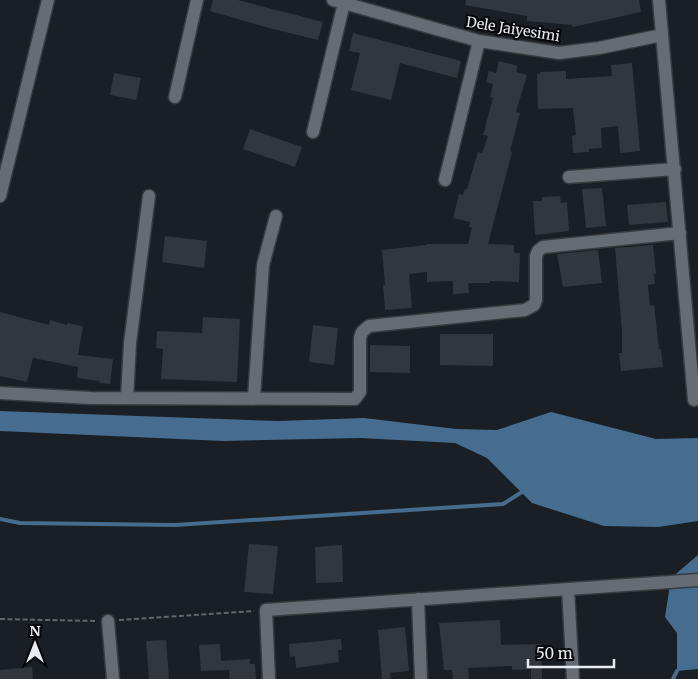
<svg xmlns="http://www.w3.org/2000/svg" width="698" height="679" font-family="Merriweather,serif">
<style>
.water{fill:#466d8f}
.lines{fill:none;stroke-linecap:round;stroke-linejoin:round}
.stream{stroke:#466d8f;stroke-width:4}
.building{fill:#31373d}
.minor-casing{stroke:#373b3f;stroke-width:15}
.path{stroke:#61666b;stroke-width:2;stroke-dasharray:5 2.5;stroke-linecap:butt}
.minor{stroke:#656c73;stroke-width:12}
.labels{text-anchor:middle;stroke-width:4.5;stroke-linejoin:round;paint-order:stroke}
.street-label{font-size:14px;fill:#e8ecf0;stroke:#06080b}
</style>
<rect width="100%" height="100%" fill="#191f24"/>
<path class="water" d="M0,411L278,421L364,418L456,429L497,430L551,412L656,439L698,438V521L658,527L604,526L532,503L487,458L455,443L360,438L223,441L0,431Z
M698,555V669L677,671V633L665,617L671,578Z"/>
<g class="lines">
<path class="stream" d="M0,519L20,523L175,525L503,504L525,490
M673,679L677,671"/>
</g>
<path class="building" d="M213,0H238L323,22L318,40L269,28L210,11Z
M466,0H639L641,12L573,27L572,25L527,21V16L465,5Z
M353,33L461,61L457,78L400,63L391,100L351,90L360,53L349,51Z
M499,61L518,66L516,72L527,75L516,112L520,113L510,151L512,152L488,244L514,245V253H520L519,282L490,281V283H468L469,293L453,294V281L427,282V272L409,274L412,308L385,310L383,285H385L382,250L426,245V244H468L472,227H469L470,222L453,218L459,194L463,195L465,189H467L478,152L482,153L488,136L483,135L493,98L490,97L493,84L486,82L489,71L496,73Z
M632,63L640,151L620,153L618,126L601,128L602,148L589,149V152L573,153L572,136L576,135L573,108L538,109L537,74H540V72L566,71V79L612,76L611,65Z
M114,73L141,78L136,100L110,95Z
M250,129L302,147L295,167L243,149Z
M602,188L606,226L586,228L582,189Z
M560,196L561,203L567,202L569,231L535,235L533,201H542V197Z
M666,202L668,222L629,225L627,205Z
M165,236L207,241L204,268L162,262Z
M653,245L656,274H654L655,284L648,285L650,306L654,305L659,349H661L663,367L621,371L619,353H622V331L615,248Z
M598,250L602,283L563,287L557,254Z
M0,312L49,325L50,320L67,325V323L83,326L78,355L113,359L110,384L99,383L100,381L77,378L78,367L33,358L27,382L0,376Z
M203,317L240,319L237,382L161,379L163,349L156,348L157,331L202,333Z
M313,325L338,328L334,365L309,362Z
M440,334H493V366L440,365Z
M370,345L410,346V373L370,372Z
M249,544L278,546L273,594L244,592Z
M342,545L343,582L316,583L315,547Z
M500,620L501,645L541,644L542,679H531V669L512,670V666L468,668L469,679H453L452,670H444L439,623Z
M405,627L409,671L390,673L391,679H382L378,630Z
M341,639L342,650H338L339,662L296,668L295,656L290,657L289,644Z
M166,640L169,679H149L146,641Z
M220,644L221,661L250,659V664H255L256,679H230L229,670L201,671L199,645Z
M32,667L33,679H0V670Z"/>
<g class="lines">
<defs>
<path id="minor" d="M333,0L479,41L559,53L599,48L662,35
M659,0L694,400
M175,97L197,0
M313,132L344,3
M569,177L675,169
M445,180L479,41
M0,196L48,0
M0,393L91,398L355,399L360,392V338L362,332L369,326L525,310L534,305L536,300V256L538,251L543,247L680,233
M127,398L130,343L149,196
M254,398L263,265L276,216
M568,589L573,679
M418,599L421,679
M108,621L113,679
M269,679L266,610L698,580"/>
</defs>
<use href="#minor" class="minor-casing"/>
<path class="path" d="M0,619L96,621
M119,620L254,611"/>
<use href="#minor" class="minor"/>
</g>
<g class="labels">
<g class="street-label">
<text transform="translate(513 29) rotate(9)" y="5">Dele Jaiyesimi</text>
</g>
</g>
<g transform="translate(35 644)" stroke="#06080b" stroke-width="4" paint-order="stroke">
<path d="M0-4L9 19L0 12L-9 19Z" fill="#e8ecf0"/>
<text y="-8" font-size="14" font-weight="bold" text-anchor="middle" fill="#e8ecf0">N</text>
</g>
<path d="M528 659v8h86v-8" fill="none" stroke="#e8ecf0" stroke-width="2.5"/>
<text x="536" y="659" font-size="15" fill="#e8ecf0" stroke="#06080b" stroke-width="4" paint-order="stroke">50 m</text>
</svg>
